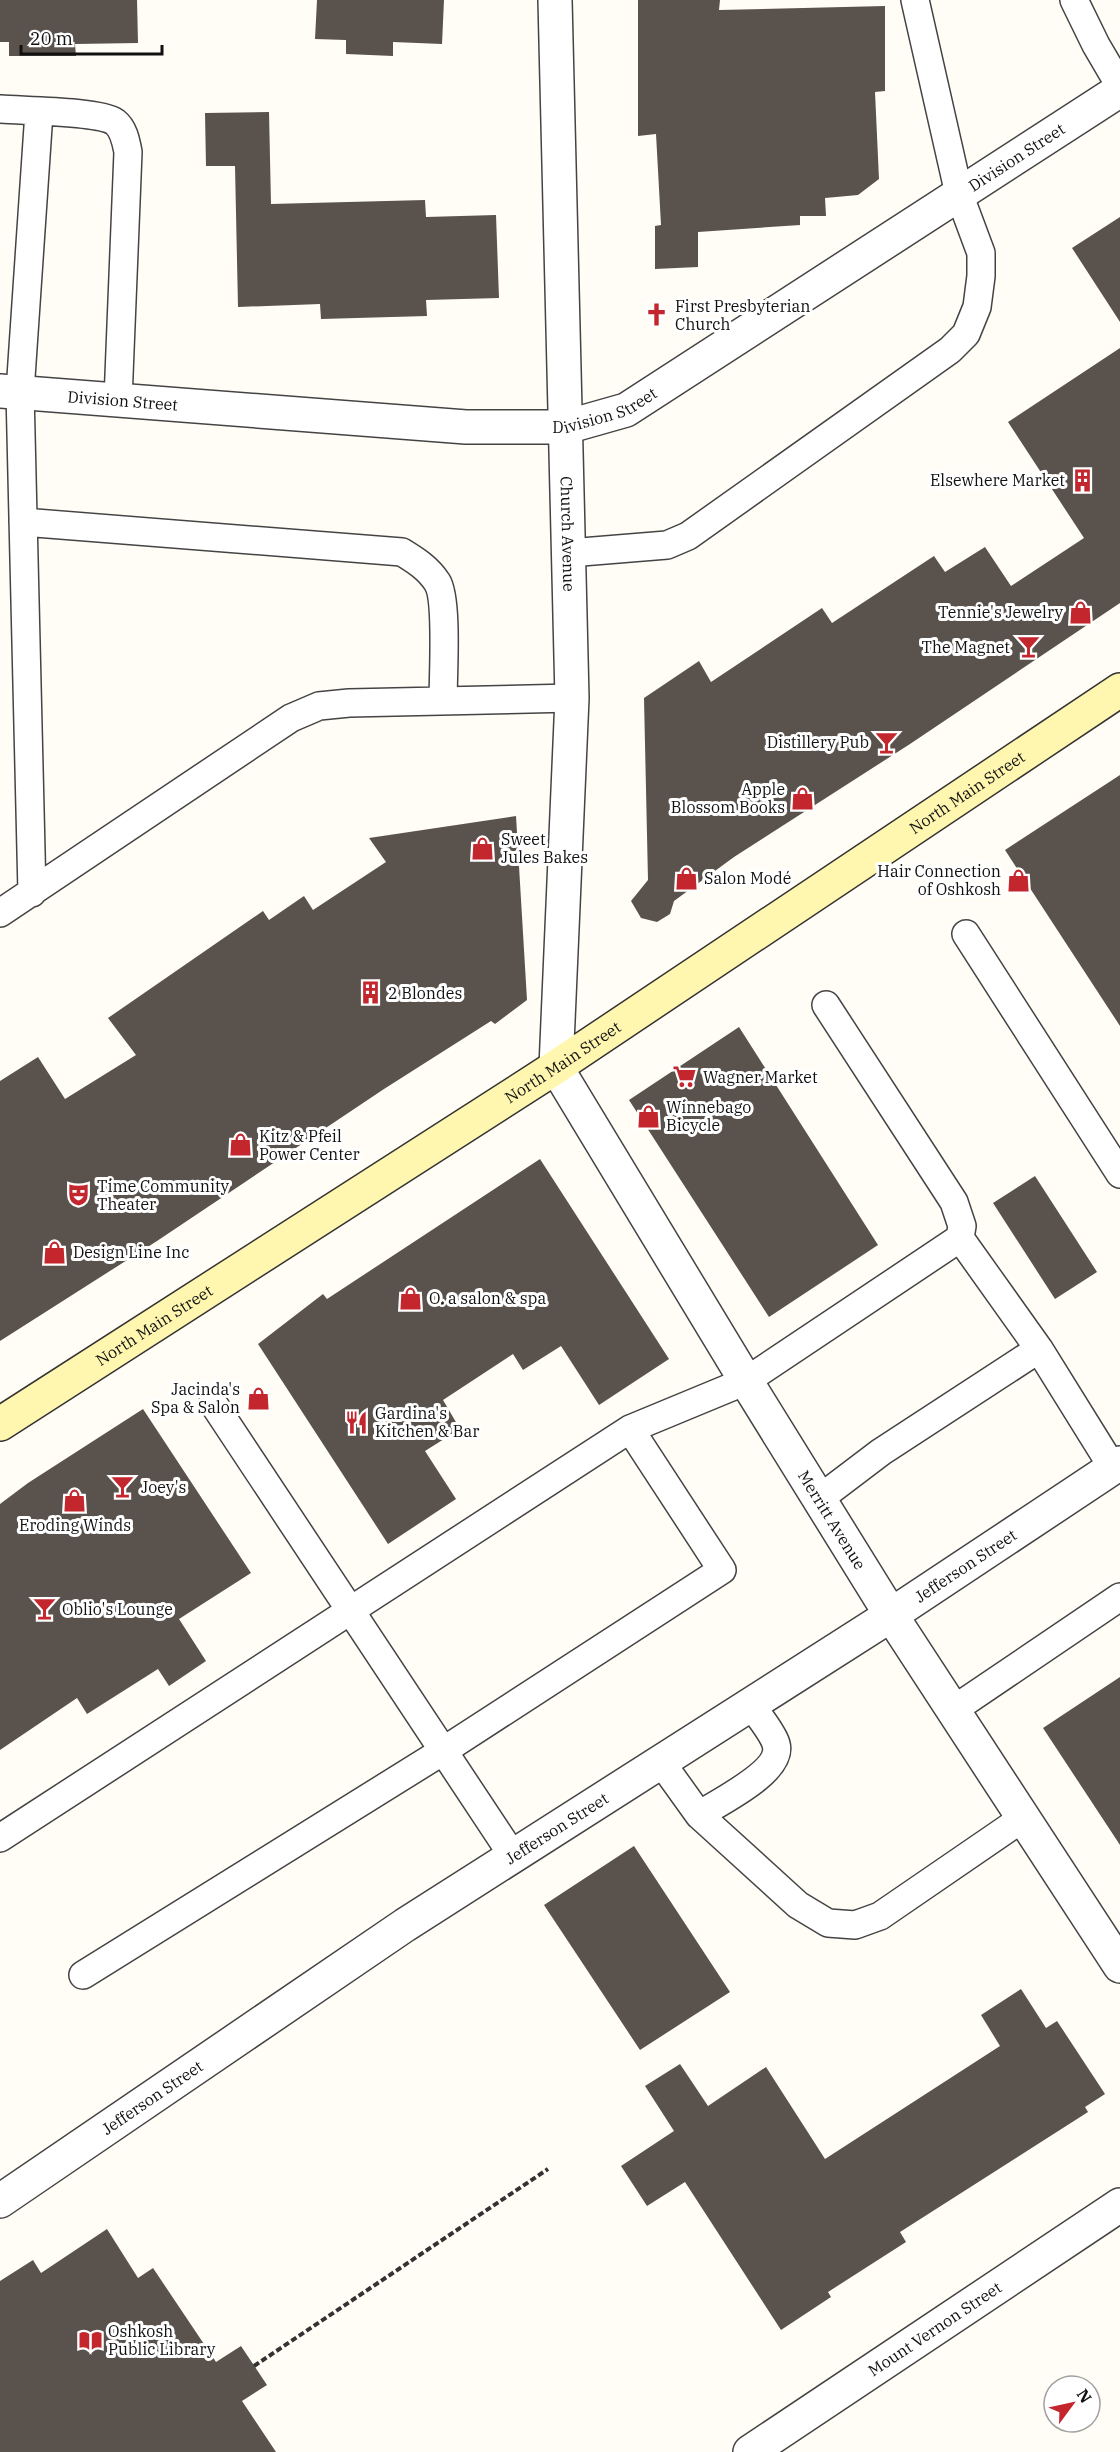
<svg xmlns="http://www.w3.org/2000/svg" width="1120" height="2452" font-family="'IBM Plex Serif',serif">
<style>
.building{fill:#5a524d}
.lines{fill:none;stroke-linecap:round;stroke-linejoin:round}
.service-casing{stroke:#444;stroke-width:30}
.minor-casing{stroke:#444;stroke-width:36}
.tertiary-casing{stroke:#444;stroke-width:36}
.secondary-casing{stroke:#333;stroke-width:36}
.path{stroke:#333;stroke-width:4;stroke-dasharray:6 3;stroke-linecap:butt}
.service{stroke:#fff;stroke-width:27}
.minor{stroke:#fff;stroke-width:33}
.tertiary{stroke:#fff;stroke-width:33}
.secondary{stroke:#fff6b0;stroke-width:33}
.labels{text-anchor:middle;stroke-width:6;stroke-linejoin:round;paint-order:stroke}
.street-label{font-size:16px;fill:#111;stroke:#fff}
.poi-label{font-size:16px;fill:#111;stroke:#fff;text-anchor:start}
</style>
<rect width="100%" height="100%" fill="#fffdf5"/>
<path class="building" d="M0,0H137L138,43L75,44L76,56H9V42H0Z
M317,0H444L442,44L393,42V56L346,54V40L315,39Z
M638,0H720L719,10L885,6V91L875,92L879,179L858,195L825,198L826,216H800V225L698,232V267L655,269V226L661,225L656,134L638,136Z
M269,112L271,204L425,200L426,217L496,215L499,298L426,300L427,316L321,319L320,304L238,307L235,166H206L205,113Z
M1120,217V322L1072,248Z
M1120,348V603L910,744L734,857L674,901L670,914L657,922L641,918L631,901L648,880L644,698L699,661L711,682L822,608L832,623L934,556L945,572L985,547L1011,586L1084,538L1008,422Z
M1120,775V1026L1005,850Z
M516,816L527,1000L495,1024L491,1021L384,1089L157,1241L0,1341V1081L38,1057L65,1099L136,1055L108,1018L263,911L269,920L304,896L313,910L386,862L369,838Z
M739,1027L878,1245L769,1317L629,1100Z
M540,1159L669,1359L599,1405L561,1346L523,1370L513,1354L443,1400L460,1429L425,1451L456,1499L388,1544L258,1344L323,1294L327,1299Z
M1035,1176L1097,1272L1055,1299L993,1203Z
M143,1409L251,1573L179,1619L206,1661L169,1686L158,1669L87,1714L77,1698L0,1750V1504L28,1483Z
M1120,1677V1845L1043,1728Z
M634,1846L730,1992L640,2050L544,1905Z
M1021,1989L1046,2028L1057,2021L1105,2094L1085,2107L1088,2112L900,2232L906,2242L828,2292L831,2297L781,2330L685,2182L647,2206L621,2166L674,2131L645,2086L680,2064L708,2106L766,2067L825,2159L1000,2046L981,2015Z
M107,2229L138,2278L153,2268L216,2362L241,2346L267,2385L242,2401L276,2452H0V2281L33,2260L41,2273Z"/>
<g class="lines">
<defs>
<path id="service" d="M1074,0L1096,45L1120,86
M0,109C23,111 99,111 115,122C124,129 126,142 128,152L118,400
M23,522L402,552C415,560 428,568 437,582C448,598 443,678 443,701
M569,553L667,545L688,536L950,350L966,334L977,307L981,276V253L959,194L915,0
M32,893L20,392L39,112
M0,913L291,718L319,706L349,703L572,698
M966,934L1120,1174
M826,1005L954,1202L962,1226L960,1238L1039,1349L1113,1468
M213,1403L513,1856
M819,1499L881,1452L1039,1349
M953,1710L1120,1597
M661,1762L699,1815L798,1905L828,1923L855,1925L880,1916L1023,1818
M699,1815C719,1802 784,1771 776,1744C773,1733 758,1715 751,1705
M0,1838L630,1429L746,1381L960,1238
M83,1975L443,1751L722,1570L630,1429"/>
<g id="minor">
<path id="s1" d="M0,391L466,427H566L626,410L1120,90"/>
<path id="s2" d="M0,2201L405,1925L891,1615L1120,1463"/>
<path id="s3" d="M750,2452L1120,2205"/>
</g>
<g id="tertiary">
<path id="s4" d="M555,0L572,698L556,1067L746,1381L891,1615L1120,1966"/>
</g>
<g id="secondary">
<path id="s5" d="M0,1424L556,1067L1120,690"/>
</g>
</defs>
<use href="#service" class="service-casing"/>
<use href="#minor" class="minor-casing"/>
<use href="#tertiary" class="tertiary-casing"/>
<use href="#secondary" class="secondary-casing"/>
<path class="path" d="M254,2366L548,2169"/>
<use href="#service" class="service"/>
<use href="#minor" class="minor"/>
<use href="#tertiary" class="tertiary"/>
<use href="#secondary" class="secondary"/>
</g>
<defs>
<symbol id="church-bare" viewBox="-9 -9 18 18"><path d="M-1.2-6h2.4v3.5h3.3v2.4h-3.3V6h-2.4V-.1h-3.3v-2.4h3.3Z" fill="#c4262e" stroke="#fff" stroke-width="2.5" paint-order="stroke"/></symbol>
<symbol id="building-bare" viewBox="-9 -9 18 18"><path d="M-4-6H4V6H1V3H-1V6H-4ZM-2.5-4.3h1.7v1.8h-1.7ZM.8-4.3h1.7v1.8H.8ZM-2.5-1h1.7V.8h-1.7ZM.8-1h1.7V.8H.8Z" fill="#c4262e" stroke="#fff" stroke-width="2.5" paint-order="stroke"/></symbol>
<symbol id="shop-bare" viewBox="-9 -9 18 18"><path d="M-5-2.5h2.3a2.7 3.5 0 0 1 5.4 0H5L5.5 6h-11ZM-1.5-2.5h3a1.5 2.3 0 0 0-3 0Z" fill="#c4262e" stroke="#fff" stroke-width="2.5" paint-order="stroke"/></symbol>
<symbol id="bar-bare" viewBox="-9 -9 18 18"><path d="M-6-5H6L.8 .8V4.5H3.5V6h-7V4.5H-.8V.8Z" fill="#c4262e" stroke="#fff" stroke-width="2.5" paint-order="stroke"/></symbol>
<symbol id="supermarket-bare" viewBox="-9 -9 18 18"><path d="M-6-5.5h2.5l.6 2H6L4.5 2H-2.5L-4.4-4H-6ZM-1.5 3.2a1.3 1.3 0 1 0 .1 0ZM3 3.2a1.3 1.3 0 1 0 .1 0Z" fill="#c4262e" stroke="#fff" stroke-width="2.5" paint-order="stroke"/></symbol>
<symbol id="theatre-bare" viewBox="-9 -9 18 18"><path d="M-5-5.5Q0-4 5-5.5V0Q5 5 0 6Q-5 5-5 0ZM-3.3-2.5H-1v1.5H-3.3ZM1-2.5H3.3v1.5H1ZM-2.8 1Q0 5.5 2.8 1Z" fill="#c4262e" stroke="#fff" stroke-width="2.5" paint-order="stroke"/></symbol>
<symbol id="restaurant-bare" viewBox="-9 -9 18 18"><path d="M-5-6h1v4h1v-4h1v4h1v-4h1v5L-1.5 .5V6h-2V.5L-5-1ZM5-6V6H3V1.5H1.5Q1.5-4 5-6Z" fill="#c4262e" stroke="#fff" stroke-width="2.5" paint-order="stroke"/></symbol>
<symbol id="library-bare" viewBox="-9 -9 18 18"><path d="M-6-4Q-3-5.5-.7-3.5V5Q-3 3-6 4ZM6-4Q3-5.5 .7-3.5V5Q3 3 6 4Z" fill="#c4262e" stroke="#fff" stroke-width="2.5" paint-order="stroke"/></symbol>
</defs>
<g fill-rule="evenodd">
<use href="#church-bare" x="640" y="298" width="33" height="33"/>
<use href="#building-bare" x="1066" y="464" width="33" height="33"/>
<use href="#shop-bare" x="1064" y="596" width="33" height="33"/>
<use href="#bar-bare" x="1012" y="630" width="33" height="33"/>
<use href="#bar-bare" x="870" y="726" width="33" height="33"/>
<use href="#shop-bare" x="786" y="782" width="33" height="33"/>
<use href="#shop-bare" x="466" y="832" width="33" height="33"/>
<use href="#shop-bare" x="670" y="862" width="33" height="33"/>
<use href="#shop-bare" x="1002" y="864" width="33" height="33"/>
<use href="#building-bare" x="354" y="976" width="33" height="33"/>
<use href="#supermarket-bare" x="668" y="1060" width="33" height="33"/>
<use href="#shop-bare" x="632" y="1100" width="33" height="33"/>
<use href="#shop-bare" x="224" y="1128" width="33" height="33"/>
<use href="#theatre-bare" x="62" y="1178" width="33" height="33"/>
<use href="#shop-bare" x="38" y="1236" width="33" height="33"/>
<use href="#shop-bare" x="394" y="1282" width="33" height="33"/>
<use href="#shop-bare" x="242" y="1382" width="33" height="33"/>
<use href="#restaurant-bare" x="340" y="1406" width="33" height="33"/>
<use href="#bar-bare" x="106" y="1470" width="33" height="33"/>
<use href="#shop-bare" x="58" y="1484" width="33" height="33"/>
<use href="#bar-bare" x="28" y="1592" width="33" height="33"/>
<use href="#library-bare" x="74" y="2324" width="33" height="33"/>
</g>
<g class="labels">
<g class="street-label">
<text dy="6" stroke="none"><textPath href="#s1" startOffset="1095">Division Street</textPath></text>
<text dy="6" stroke="none"><textPath href="#s1" startOffset="123">Division Street</textPath></text>
<text dy="6" stroke="none"><textPath href="#s1" startOffset="609">Division Street</textPath></text>
<text dy="6" stroke="none"><textPath href="#s4" startOffset="534">Church Avenue</textPath></text>
<text dy="6" stroke="none"><textPath href="#s5" startOffset="1155">North Main Street</textPath></text>
<text dy="6" stroke="none"><textPath href="#s5" startOffset="669">North Main Street</textPath></text>
<text dy="6" stroke="none"><textPath href="#s5" startOffset="183">North Main Street</textPath></text>
<text dy="6" stroke="none"><textPath href="#s4" startOffset="1598">Merritt Avenue</textPath></text>
<text dy="6" stroke="none"><textPath href="#s2" startOffset="1156">Jefferson Street</textPath></text>
<text dy="6" stroke="none"><textPath href="#s2" startOffset="670">Jefferson Street</textPath></text>
<text dy="6" stroke="none"><textPath href="#s2" startOffset="184">Jefferson Street</textPath></text>
<text dy="6" stroke="none"><textPath href="#s3" startOffset="222">Mount Vernon Street</textPath></text>
</g>
<g class="poi-label">
<text x="675" y="312">First Presbyterian<tspan x="675" dy="18">Church</tspan></text>
<text x="1065" y="486" text-anchor="end">Elsewhere Market</text>
<text x="1063" y="618" text-anchor="end">Tennie's Jewelry</text>
<text x="1010" y="653" text-anchor="end">The Magnet</text>
<text x="869" y="748" text-anchor="end">Distillery Pub</text>
<text x="785" y="795" text-anchor="end">Apple<tspan x="785" dy="18">Blossom Books</tspan></text>
<text x="501" y="845">Sweet<tspan x="501" dy="18">Jules Bakes</tspan></text>
<text x="1001" y="877" text-anchor="end">Hair Connection<tspan x="1001" dy="18">of Oshkosh</tspan></text>
<text x="704" y="884">Salon Modé</text>
<text x="388" y="999">2 Blondes</text>
<text x="703" y="1083">Wagner Market</text>
<text x="666" y="1113">Winnebago<tspan x="666" dy="18">Bicycle</tspan></text>
<text x="259" y="1142">Kitz &amp; Pfeil<tspan x="259" dy="18">Power Center</tspan></text>
<text x="97" y="1192">Time Community<tspan x="97" dy="18">Theater</tspan></text>
<text x="73" y="1258">Design Line Inc</text>
<text x="429" y="1304">O. a salon &amp; spa</text>
<text x="240" y="1395" text-anchor="end">Jacinda's<tspan x="240" dy="18">Spa &amp; Salon</tspan></text>
<text x="375" y="1419">Gardina's<tspan x="375" dy="18">Kitchen &amp; Bar</tspan></text>
<text x="141" y="1493">Joey's</text>
<text x="75" y="1531" text-anchor="middle">Eroding Winds</text>
<text x="62" y="1615">Oblio's Lounge</text>
<text x="108" y="2337">Oshkosh<tspan x="108" dy="18">Public Library</tspan></text>
</g>
</g>
<g transform="translate(1072 2404) rotate(57)"><circle r="28" fill="#ffffff" stroke="#a0a0a0" stroke-width="1.5"/>
<path d="M0-4.5L10 22L0 15L-10 22Z" fill="#c4262e"/>
<text y="-9" font-size="16" font-weight="bold" text-anchor="middle" fill="#111111">N</text>
</g>
<path d="M21 45v9h141v-9" fill="none" stroke="#111111" stroke-width="3"/>
<text x="30" y="45" font-size="18" fill="#111111" stroke="#ffffff" stroke-width="4.5" paint-order="stroke">20 m</text>
</svg>
